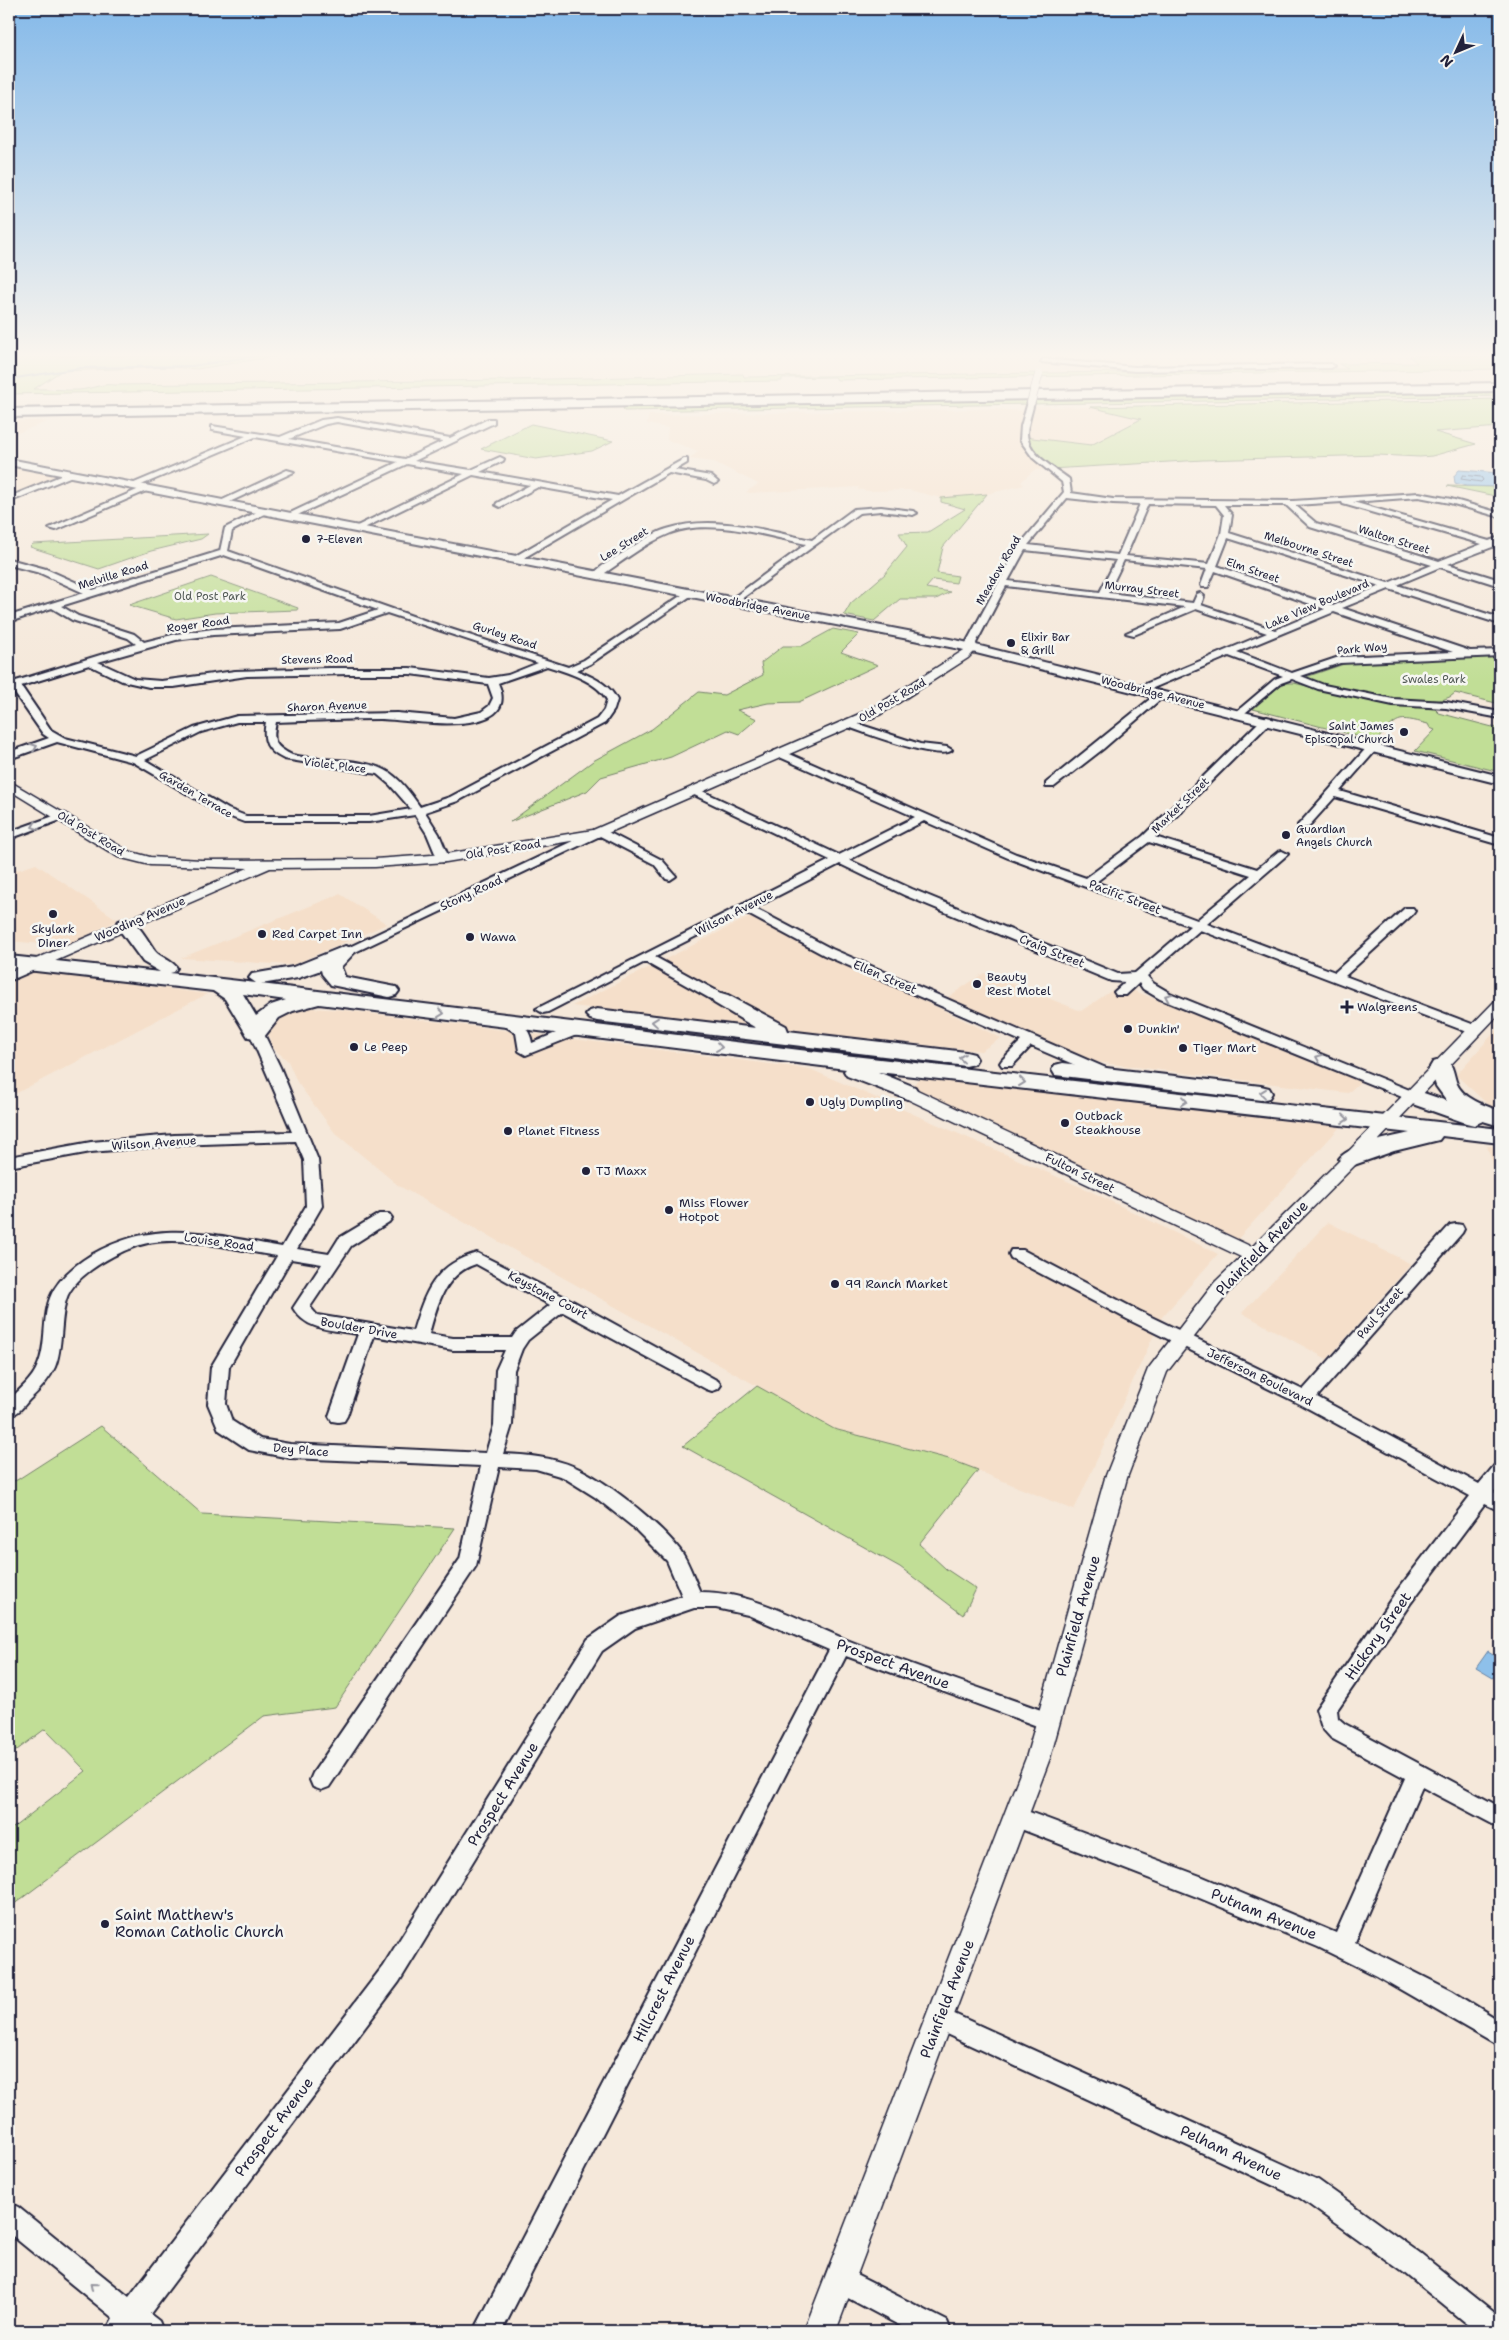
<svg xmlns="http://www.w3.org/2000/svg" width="1509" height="2340" font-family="'Shantell Sans',sans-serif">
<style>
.built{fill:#f5dfca}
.green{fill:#c1de96;stroke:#728068}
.water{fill:#8ec0ea;stroke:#6381a4}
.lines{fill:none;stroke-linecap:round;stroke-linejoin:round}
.shore{stroke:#4d6181;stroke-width:1}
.stream{stroke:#6381a4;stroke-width:2}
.minor-casing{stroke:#22223b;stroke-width:4}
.tertiary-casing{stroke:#22223b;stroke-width:3}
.secondary-casing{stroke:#22223b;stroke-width:4}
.trunk-casing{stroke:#22223b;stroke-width:4}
.motorway-casing{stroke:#22223b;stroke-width:4}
.minor{fill:#f6f6f2;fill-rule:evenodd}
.tertiary{fill:#f6f6f2;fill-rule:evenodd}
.secondary{fill:#f6f6f2;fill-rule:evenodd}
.trunk{fill:#f6f6f2;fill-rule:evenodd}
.motorway{fill:#f6f6f2;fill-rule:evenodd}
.minor-bridge-casing{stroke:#22223b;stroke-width:9;stroke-linecap:butt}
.minor-bridge{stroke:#f6f6f2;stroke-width:8}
.oneway{stroke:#9797a0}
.poi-dot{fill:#22223b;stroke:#f6f6f2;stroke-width:2}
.labels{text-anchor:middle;stroke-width:5;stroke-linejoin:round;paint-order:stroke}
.far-poi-label{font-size:11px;fill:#22223b;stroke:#f6f6f2;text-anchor:start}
.far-street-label{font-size:11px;fill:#22223b;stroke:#f6f6f2}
.far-park-label{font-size:11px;fill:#525a56;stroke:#f6f6f2}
.street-label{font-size:12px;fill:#22223b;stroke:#f6f6f2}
.poi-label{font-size:12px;fill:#22223b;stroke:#f6f6f2;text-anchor:start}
.near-street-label{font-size:15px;fill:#22223b;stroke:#f6f6f2}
.near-poi-label{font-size:15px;fill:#22223b;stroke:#f6f6f2;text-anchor:start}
</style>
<rect width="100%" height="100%" fill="#f5e8da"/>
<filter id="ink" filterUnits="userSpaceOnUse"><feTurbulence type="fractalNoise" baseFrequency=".02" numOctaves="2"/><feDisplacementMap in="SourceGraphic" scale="10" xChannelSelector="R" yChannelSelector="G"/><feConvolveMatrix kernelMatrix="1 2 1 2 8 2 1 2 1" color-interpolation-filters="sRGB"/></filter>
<g filter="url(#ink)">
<path class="built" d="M278,356H1409L1417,363L1341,364L1349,369L744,377L742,374L510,380L115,385L80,390L54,387L33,390L61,371L171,367L197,369Z
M1027,406L1090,407L1142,419L1091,445L1024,437L1050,469L1034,470L1021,482L1024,485L987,494L941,498L909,490L869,491L857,489L860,487L750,493L746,492L758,484L714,462L690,459L698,451L667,440L668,428L647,424L649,415L995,409L1025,411Z
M36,421L47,422L9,436V421Z
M9,463L62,474L18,492L9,493Z
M9,864L18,870L36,864L118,920L65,946L9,941Z
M340,894L387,924L292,965L181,958Z
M749,917L1001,1038L981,1051L572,1006Z
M9,968L207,994L9,1097Z
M984,973L1081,1011L1120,985L1360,1082L1348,1093L1096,1062L945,999Z
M309,1008L343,1010L810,1069L1090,1191L1218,1254L1162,1317L1074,1510L949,1459L834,1429L399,1186L335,1133L297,1082L288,1061L273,1048L266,1029L275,1019L287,1012Z
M1500,1026V1112H1496L1456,1075Z
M919,1078L1340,1127L1236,1241L912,1087Z
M1487,1146L1500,1147V1183L1499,1182Z
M1328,1222L1411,1264L1327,1359L1242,1313Z"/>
<path class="green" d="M20,356H278L197,369L171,367L61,371L34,389C50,388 64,391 79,390C92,389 102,383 115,385L510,380L743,374L744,377L1348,369L1339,364L1417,363L1409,356H1500V369L837,380L835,377L782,378V381L9,394V358Z
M1500,391V396L624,411L623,407Z
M1500,399V427L1435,432L1476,444L1432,456L1420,457L1378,455L1203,460L1050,469L1024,437L1091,445L1141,419L1090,407Z
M531,424L613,441L592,451L536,459L481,449Z
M1447,486L1500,487V497Z
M987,494L943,547L937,573L958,576L956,583L933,580L926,588L950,592L936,599H900L874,621L844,615L851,603L885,574L907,547L899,533L928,532L965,509L941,502V498Z
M208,534L201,539L151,551L99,569L30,547L33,544Z
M211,577L298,608L297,610L215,613L176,619L129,605Z
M833,629L859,634L841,652L878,665L799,702L768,703L737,710L757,719L739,734L728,730L671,757L601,777L587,791L510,822L593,761L652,729L699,692L724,695L763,675L761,663L783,646H802Z
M1447,656H1500V704L1455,693C1435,716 1328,687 1300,679L1347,663Z
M1283,683H1294L1378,703L1435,709L1439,713L1500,729V772L1415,751L1435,730L1430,728L1428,724C1396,716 1399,717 1376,741L1253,709Z
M757,1386L834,1429L949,1459L978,1470L919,1544L946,1569L976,1589L963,1615L900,1567L683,1446Z
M101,1426L202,1514L455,1528L335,1707L264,1716L9,1908V1831L86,1771L45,1729L9,1756V1482L17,1480Z"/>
<path class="water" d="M1459,470L1500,473V487L1466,486L1455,483L1454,476Z
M1488,1651L1500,1658V1666L1493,1678L1476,1668Z"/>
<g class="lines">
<path class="shore" d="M1463,475L1481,477L1483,480L1481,482L1461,479Z"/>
<path class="stream" d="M9,379L81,368L192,366L255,356"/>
<defs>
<path id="minor" d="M1043,359L1135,367L1331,364L1334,366L1331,368L1135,371L1041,362Z
M1031,400L1034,402C1032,412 1028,423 1027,433C1027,454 1055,468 1069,479L1071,493L1113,499L1293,501L1419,493L1451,499L1500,513V517L1450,503L1419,497L1353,502L1489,541L1500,537V542L1495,546L1448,564L1500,580V586L1440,567L1397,585L1500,618V624L1389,589L1342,608L1470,651L1500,650V656L1340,663L1301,676L1324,685L1393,699L1446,702L1500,712V718L1446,708L1393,705L1318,689L1292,679L1281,683L1240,717L1235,714L1236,712L1275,679L1283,676L1229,656L1146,691H1138V687L1267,633L1196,609L1134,635L1126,633L1185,607L1006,586L976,643L977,648L969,650L966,643L1018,547L1064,492L1062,482L1033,458L1020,440L1021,426L1028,402ZM1067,498L1113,503L1140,504L1118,555L1028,545ZM1342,502L1343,504L1482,544L1439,561L1316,523L1295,505ZM1148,504L1216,505L1224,515L1221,534L1209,564L1126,556ZM1224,505H1286L1310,527L1432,565L1388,583L1229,533L1232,515ZM1228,538L1380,586L1333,606L1217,566ZM1025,550L1116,560L1100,592L1008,581ZM1124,560L1207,569L1201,585L1202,587H1208L1215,571L1325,609L1275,630L1201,605L1204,596L1200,593L1197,594L1193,603L1108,593ZM1334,612L1453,652L1339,657L1292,673L1237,652Z
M337,418L450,438L488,419H494V423L414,461L471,470L500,457L504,459L503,461L480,472L618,496L684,459H687V463L675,470L711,476L718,482L714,484L706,480L669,473L515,563L511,560L512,558L612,500L538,487L500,507L496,505L497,503L530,485L473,475L358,531H355V527L464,474L407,464L291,518H288V514L398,462L255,437L134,488L127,486L246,436L212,430V426L280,437L321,420ZM337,422L443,441L405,459L289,439L326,424Z
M287,470L294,472L223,505L216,503Z
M70,472L77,474L9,502V497Z
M144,487L151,489L56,530L49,528Z
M881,507L913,511L917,513L913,515L881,511L859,513L733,605L730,604V600L806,544C767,536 709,518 671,533C645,543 622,562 599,577L592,575C601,565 615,558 626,551C639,543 653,533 667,529C714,514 766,531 812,540L854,509Z
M263,509H266V513L232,531L228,551L432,623L568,667L584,660L688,591L695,593L590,664L577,670C593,678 609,683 617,700L614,710L605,723L458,801L425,812L439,834L449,858L443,862L437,858L427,834L415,815L369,822H244L220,813L133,762L57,742L9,759V752L49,738L43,734L9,685V678L16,681L136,644L128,638L72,620L52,608L9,622V616L84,593L40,573L9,565V559L46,569L93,590L220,551L225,528ZM224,555L378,610L339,623L213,629L176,634L144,642L134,634L78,616L61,606ZM387,613L538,663L508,675L489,678L410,668H328L235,671L161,681L135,679L98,662L176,640L213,635L340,629ZM89,665L122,681L149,687H174L247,676L349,674H410L488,684L493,698L489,706L481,712L454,718L397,713L237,716L194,728L136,756L65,738L51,730L21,686ZM547,666C567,672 597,681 607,700L604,710L597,719L450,797L420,807C411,794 399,777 385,770C359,757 320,762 292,755C274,746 272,741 276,722C310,721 345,719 380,719C406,719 524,742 498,683ZM237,722H266C262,741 267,751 284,759L377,774L390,785L411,809L369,816H246L228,809L145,760L201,732Z
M1160,691L1165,694L1164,696L1103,749L1054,787H1046V783Z
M1267,717L1271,718V722L1155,837L1257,869L1278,852L1282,851L1288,854L1207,924L1335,972L1405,908H1413L1415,911L1413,914L1345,976L1480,1027L1482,1030L1480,1033H1470L1200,930L1147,976L1153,983L1170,993L1417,1093L1419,1096L1417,1099H1407L1160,999L1143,989L1139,983L1126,995H1116L1114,992L1125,982L1111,981L904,895L840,864L754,908L832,949L1113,1071L1115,1074L1113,1077H1103L1031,1046L1012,1066H1002L1000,1063L1002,1060L1021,1041L824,955L744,912L655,957L726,996L728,999L726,1002H716L645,962L548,1012L543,1013L536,1009L830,860L690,793V789H698L839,855L915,817L775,755V751H783L1016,854L1086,878L1143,836L1263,718ZM924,821L1008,858L1190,926L1135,973L1118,974L912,889L849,860ZM1149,842L1251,875L1197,920L1096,882Z
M849,721L920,744L947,747L952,750C940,762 863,732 845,726V722Z
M1373,744L1377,745V749L1340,791L1500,838V845L1335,797L1308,827H1300L1298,825L1300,823L1369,745Z
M62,813L66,814L68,816L66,818L9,839V832Z
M600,828L662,860L676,876L670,880L666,879L654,864L600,836L349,955H341L339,952Z
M34,961L40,965L39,968L9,981V972Z
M503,1016C518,1020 530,1027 532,1043C545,1038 581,1019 591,1030L589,1033L574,1036L526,1055L519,1051L516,1033L496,1020Z
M256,1028L263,1032L280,1067L318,1160L322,1206L297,1249L329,1254L339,1238L379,1214H389L392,1218L389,1222L351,1246L310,1307L317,1315L413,1331C425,1292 434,1265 477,1253L569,1299L718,1381L721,1385L718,1389L712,1391L706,1389L563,1312L528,1340L522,1349L514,1370L512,1425L503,1454C528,1455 552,1457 575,1467C606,1480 659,1523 680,1550C689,1562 694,1579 700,1592C753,1592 799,1620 847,1640C916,1667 986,1690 1055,1715L1058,1721L1055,1727L1048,1730L846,1656L502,2331H474L829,1650L748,1615L716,1608H694L635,1628L602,1651L399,1982L150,2314L159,2321L163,2331H106L113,2318L9,2233V2203L18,2207L129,2297L383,1966L588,1639L621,1616L682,1596L667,1561L633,1527L595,1497L563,1477L536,1469L499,1467L476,1566L329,1787L321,1790L313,1787L310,1780L313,1773L460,1559L481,1466L290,1458L249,1450L219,1430L208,1404L211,1367L277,1256C236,1250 190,1236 148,1243C123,1248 73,1274 66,1300C60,1320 63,1348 55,1367C49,1380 39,1391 29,1400C23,1407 18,1414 9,1416V1400C19,1390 33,1379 38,1365C47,1345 42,1319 50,1298C57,1279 75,1265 91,1255C159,1216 211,1235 282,1247L306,1206L304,1160L296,1141L174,1145L91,1152L9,1167V1157L91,1142L174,1135L292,1132L249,1032ZM291,1259L322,1264L293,1308C306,1331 334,1330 358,1334L329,1416L332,1421L338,1422L344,1421L347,1416L374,1336L453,1350H505L496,1370L494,1425L486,1453L290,1444L260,1439L232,1421L226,1404L229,1367ZM476,1264L550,1305L516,1332L512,1338H453L429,1334C437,1306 444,1274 476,1264Z
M1456,1224L1462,1225L1464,1229L1462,1233L1317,1397L1479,1484L1494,1466L1500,1464V1484L1494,1492L1500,1496V1511L1485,1504L1410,1604L1337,1710L1338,1718L1345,1724L1500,1807V1828L1422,1787L1355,1942L1452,1991L1500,2021V2047L1377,1976L1318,1947L1197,1897L1008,1824L1005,1817L1008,1810L1016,1807L1203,1877L1336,1933L1405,1778L1331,1738L1322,1728L1316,1709L1396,1592L1470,1496L1300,1404L1127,1319L1011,1258L1009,1254L1011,1250H1023L1139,1311L1303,1390L1450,1225Z
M939,2007L1318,2180L1421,2254L1500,2317V2331H1475L1403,2272L1300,2198L931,2027L927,2019L931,2011Z
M840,2267L947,2321L951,2331H910L831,2289L827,2280L831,2271Z"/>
<path id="tertiary" d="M972,645L978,648L968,658L881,714L601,836L446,862L375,867L270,868L39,968H29L27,965L29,962L248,868L150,865L118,857L9,790V781L128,851L150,857L201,860L375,859L446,854L593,830L873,708Z
M1500,999V1013L1357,1163L1229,1292L1167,1372L1127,1478L1050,1758L836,2331H804L1026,1758L1105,1478L1148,1369L1215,1282L1241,1257L901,1096L899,1092L901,1088H913L1252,1247L1345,1155L1495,1001Z"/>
<path id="secondary" d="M9,459L960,641L1500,776V784L960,649L9,465Z"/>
<path id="trunk" d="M126,919C139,922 147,940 155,951C161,958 172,960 177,968L174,972L170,973L256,983L249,978L252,974L293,967L345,946L352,948L355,952L341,967L345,977L396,987L399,991L396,995L389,997L331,985L322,974L321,970L298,978L261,984L800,1050L1500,1129V1143L1442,1136L1439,1140L1394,1151L1351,1166L1343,1164L1339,1159C1349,1145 1393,1137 1410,1133L878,1072L915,1087L918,1092L915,1097L907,1099L847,1076L844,1071L846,1069L319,1004L293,1011L279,1018L264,1037L256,1038L248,1037L225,999L213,991L9,968V956L160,972L143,962L116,925L119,921ZM243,994L286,1000L271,1005L256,1016Z
M721,993L728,995L786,1026L788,1031L966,1052L974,1054L977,1059L974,1064L966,1066L597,1021L590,1019L586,1015L590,1011L597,1009L756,1028L714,1003L711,999L714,995Z
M1441,1060L1449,1062C1454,1069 1454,1077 1457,1084C1464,1099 1486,1106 1500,1111V1126L1483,1121L1474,1125L1466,1123L1404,1101L1401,1096L1404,1091L1412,1089L1447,1101L1436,1086L1430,1067L1433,1062Z
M1063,1063L1261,1086L1269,1088L1272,1093L1269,1098L1261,1100L1055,1075L1052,1070L1055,1065Z"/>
<path id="motorway" d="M1500,383V391L9,417V409Z"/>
</defs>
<use href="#minor" class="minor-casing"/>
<use href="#tertiary" class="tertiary-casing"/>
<use href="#secondary" class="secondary-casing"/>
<use href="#trunk" class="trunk-casing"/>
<use href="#motorway" class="motorway-casing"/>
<use href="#minor" class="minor"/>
<use href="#tertiary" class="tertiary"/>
<use href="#secondary" class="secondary"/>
<use href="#trunk" class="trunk"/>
<use href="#motorway" class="motorway"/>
<defs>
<path id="minor-bridge" d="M1031,402L1039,374"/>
</defs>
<use href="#minor-bridge" class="minor-bridge-casing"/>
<use href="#minor-bridge" class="minor-bridge"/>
</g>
<defs><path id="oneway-chevron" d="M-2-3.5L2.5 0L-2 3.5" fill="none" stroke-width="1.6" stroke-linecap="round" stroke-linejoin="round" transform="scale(1.25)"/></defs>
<g class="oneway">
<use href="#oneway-chevron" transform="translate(34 747) rotate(-20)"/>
<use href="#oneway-chevron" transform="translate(35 826) rotate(159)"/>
<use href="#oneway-chevron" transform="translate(1168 997) rotate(-156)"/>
<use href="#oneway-chevron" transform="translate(441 1013) rotate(7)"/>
<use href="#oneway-chevron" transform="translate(655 1022) rotate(-174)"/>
<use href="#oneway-chevron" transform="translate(719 1047) rotate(7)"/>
<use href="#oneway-chevron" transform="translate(962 1058) rotate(-174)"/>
<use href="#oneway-chevron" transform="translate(1319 1058) rotate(-158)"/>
<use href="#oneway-chevron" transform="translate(1022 1082) rotate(7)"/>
<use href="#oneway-chevron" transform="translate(1263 1093) rotate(-173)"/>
<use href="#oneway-chevron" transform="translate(1184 1101) rotate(7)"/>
<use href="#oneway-chevron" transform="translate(1345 1119) rotate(6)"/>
<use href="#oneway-chevron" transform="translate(93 2286) rotate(-141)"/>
</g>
</g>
<linearGradient id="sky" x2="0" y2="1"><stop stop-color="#84b9e9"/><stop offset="0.52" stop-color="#faf5ee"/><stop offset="1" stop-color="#faf5ee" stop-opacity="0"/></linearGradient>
<rect width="1509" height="683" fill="url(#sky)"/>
<g class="poi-dot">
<circle cx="306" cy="539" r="5"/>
<circle cx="1011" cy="643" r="5"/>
<circle cx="1404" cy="732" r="5"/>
<circle cx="1286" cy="835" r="5"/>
<circle cx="53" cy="914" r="5"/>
<circle cx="262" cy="934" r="5"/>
<circle cx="470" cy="937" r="5"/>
<circle cx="977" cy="984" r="5"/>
<path d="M1344.5 999.5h5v5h5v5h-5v5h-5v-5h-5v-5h5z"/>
<circle cx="1128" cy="1029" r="5"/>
<circle cx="354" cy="1047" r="5"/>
<circle cx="1183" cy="1048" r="5"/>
<circle cx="810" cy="1102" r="5"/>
<circle cx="1065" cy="1123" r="5"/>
<circle cx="508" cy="1131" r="5"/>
<circle cx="586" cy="1171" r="5"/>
<circle cx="669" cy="1210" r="5"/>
<circle cx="835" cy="1284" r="5"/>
<circle cx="105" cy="1924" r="5"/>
</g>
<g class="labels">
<g class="far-poi-label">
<text x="316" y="543">7-Eleven</text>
<text x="1021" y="641">Elixir Bar<tspan x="1021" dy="13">&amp; Grill</tspan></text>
<text x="1394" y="730" text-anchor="end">Saint James<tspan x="1394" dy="13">Episcopal Church</tspan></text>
<text x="1296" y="833">Guardian<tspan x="1296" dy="13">Angels Church</tspan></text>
</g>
<g class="far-street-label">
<text transform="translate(1394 539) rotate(17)" y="4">Walton Street</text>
<text transform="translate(624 544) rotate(-32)" y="4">Lee Street</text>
<text transform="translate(1309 549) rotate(18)" y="4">Melbourne Street</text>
<text transform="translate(998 570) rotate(-60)" y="4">Meadow Road</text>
<text transform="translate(1253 570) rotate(19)" y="4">Elm Street</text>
<text transform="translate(113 575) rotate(-17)" y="4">Melville Road</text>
<text transform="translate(1142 589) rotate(7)" y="4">Murray Street</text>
<text transform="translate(1317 604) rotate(-23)" y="4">Lake View Boulevard</text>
<text transform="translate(758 606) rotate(11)" y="4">Woodbridge Avenue</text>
<text transform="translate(198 624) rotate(-8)" y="4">Roger Road</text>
<text transform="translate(505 635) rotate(18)" y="4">Gurley Road</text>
<text transform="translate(1362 648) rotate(-5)" y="4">Park Way</text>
<text transform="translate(317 659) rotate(-1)" y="4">Stevens Road</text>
<text transform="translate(1153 692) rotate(14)" y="4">Woodbridge Avenue</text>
<text transform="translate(892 700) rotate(-30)" y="4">Old Post Road</text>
<text transform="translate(327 706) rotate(-2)" y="4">Sharon Avenue</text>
<text transform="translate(335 765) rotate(7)" y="4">Violet Place</text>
<text transform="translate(196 794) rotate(30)" y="4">Garden Terrace</text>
<text transform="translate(1180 805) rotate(-44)" y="4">Market Street</text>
<text transform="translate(91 833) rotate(31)" y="4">Old Post Road</text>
<text transform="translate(503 849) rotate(-9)" y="4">Old Post Road</text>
</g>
<g class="far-park-label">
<text x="210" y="600">Old Post Park</text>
<text x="1434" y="683">Swales Park</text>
</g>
<g class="street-label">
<text transform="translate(471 893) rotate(-25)" y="4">Stony Road</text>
<text transform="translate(1125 897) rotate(21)" y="4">Pacific Street</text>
<text transform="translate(734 913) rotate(-27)" y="4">Wilson Avenue</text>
<text transform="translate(140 919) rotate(-23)" y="4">Wooding Avenue</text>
<text transform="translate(1052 951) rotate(22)" y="4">Craig Street</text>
<text transform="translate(885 977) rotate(23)" y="4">Ellen Street</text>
<text transform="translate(154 1143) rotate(-4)" y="4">Wilson Avenue</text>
<text transform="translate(1080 1173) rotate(26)" y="4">Fulton Street</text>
<text transform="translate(219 1242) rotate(8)" y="4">Louise Road</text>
<text transform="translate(548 1295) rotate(28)" y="4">Keystone Court</text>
<text transform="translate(1380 1313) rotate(-49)" y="4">Paul Street</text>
<text transform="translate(359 1328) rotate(10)" y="4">Boulder Drive</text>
<text transform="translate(1260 1377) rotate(26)" y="4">Jefferson Boulevard</text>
<text transform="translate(301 1450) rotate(5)" y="4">Dey Place</text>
</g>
<g class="poi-label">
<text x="53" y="933" text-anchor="middle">Skylark<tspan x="53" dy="14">Diner</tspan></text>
<text x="272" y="938">Red Carpet Inn</text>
<text x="480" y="941">Wawa</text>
<text x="987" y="981">Beauty<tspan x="987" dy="14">Rest Motel</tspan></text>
<text x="1357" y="1011">Walgreens</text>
<text x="1138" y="1033">Dunkin'</text>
<text x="364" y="1051">Le Peep</text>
<text x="1193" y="1052">Tiger Mart</text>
<text x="820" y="1106">Ugly Dumpling</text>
<text x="1075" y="1120">Outback<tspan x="1075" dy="14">Steakhouse</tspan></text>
<text x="518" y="1135">Planet Fitness</text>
<text x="596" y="1175">TJ Maxx</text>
<text x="679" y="1207">Miss Flower<tspan x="679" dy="14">Hotpot</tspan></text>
<text x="845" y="1288">99 Ranch Market</text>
</g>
<g class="near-street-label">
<text transform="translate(1262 1248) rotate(-46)" y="5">Plainfield Avenue</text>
<text transform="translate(1078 1616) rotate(-74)" y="5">Plainfield Avenue</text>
<text transform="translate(1378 1636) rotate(-55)" y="5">Hickory Street</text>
<text transform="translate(893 1664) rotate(20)" y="5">Prospect Avenue</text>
<text transform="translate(503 1794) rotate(-58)" y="5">Prospect Avenue</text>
<text transform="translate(1264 1914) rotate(22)" y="5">Putnam Avenue</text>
<text transform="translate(664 1989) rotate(-63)" y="5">Hillcrest Avenue</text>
<text transform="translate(947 1999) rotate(-69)" y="5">Plainfield Avenue</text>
<text transform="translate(274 2127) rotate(-53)" y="5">Prospect Avenue</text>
<text transform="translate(1231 2153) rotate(25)" y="5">Pelham Avenue</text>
</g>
<g class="near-poi-label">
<text x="115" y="1920">Saint Matthew's<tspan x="115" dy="17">Roman Catholic Church</tspan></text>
</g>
</g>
<rect width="1509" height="2340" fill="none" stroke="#f6f6f2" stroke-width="30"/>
<rect x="15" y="15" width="1479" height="2310" fill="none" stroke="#22223b" stroke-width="2" filter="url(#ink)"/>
<g transform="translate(1456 52) rotate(226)" stroke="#f6f6f2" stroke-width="4" paint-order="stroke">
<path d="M0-4L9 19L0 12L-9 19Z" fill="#22223b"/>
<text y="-8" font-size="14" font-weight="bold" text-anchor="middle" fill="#22223b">N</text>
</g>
</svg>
